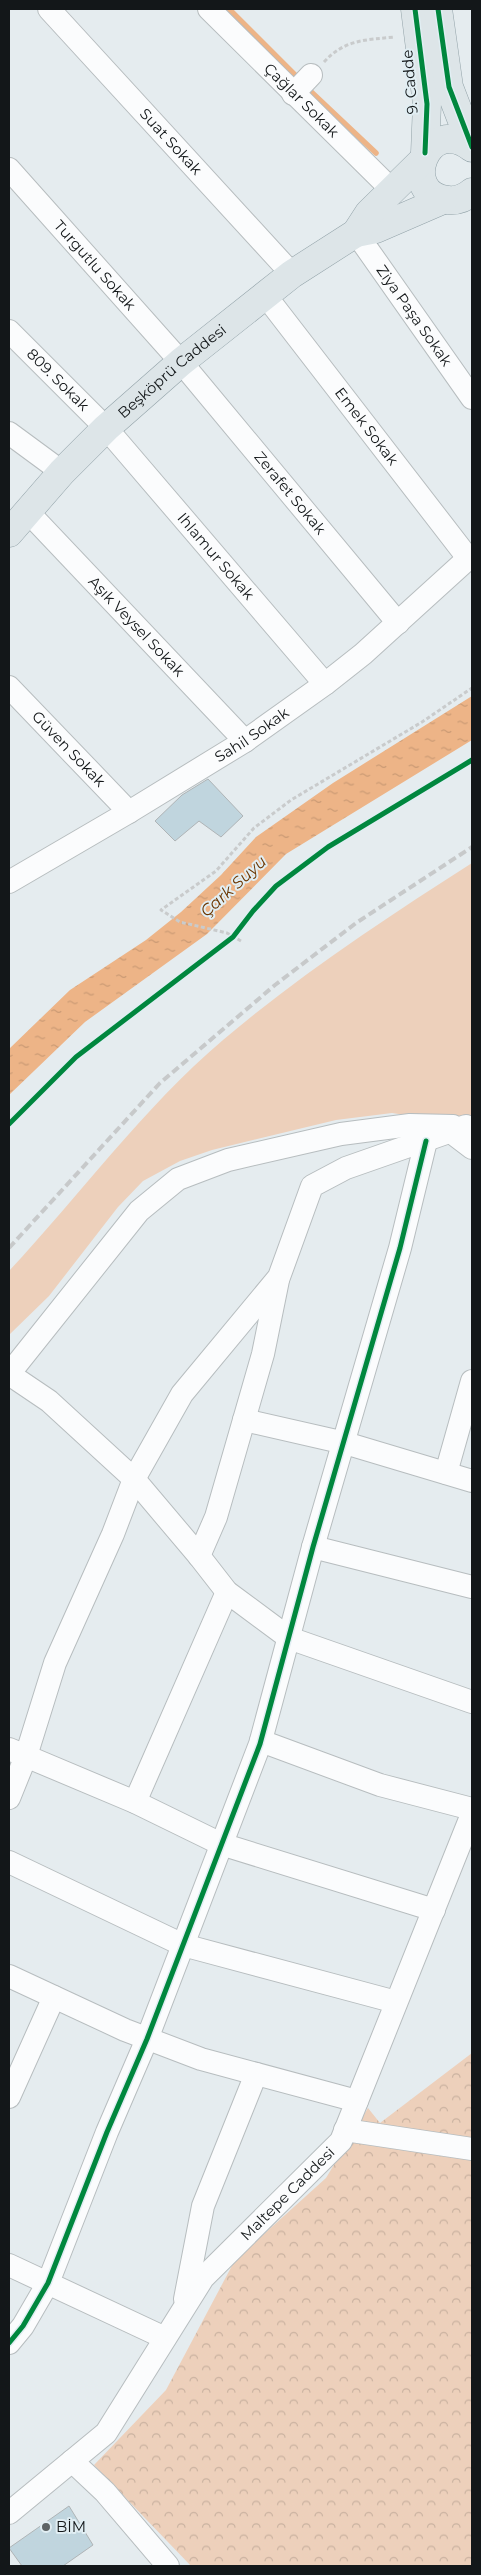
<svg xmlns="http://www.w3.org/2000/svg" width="481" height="2575" font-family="Montserrat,sans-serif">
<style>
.grass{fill:#edd0bb}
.park{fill:url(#park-crowns)}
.water{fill:url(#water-ripples)}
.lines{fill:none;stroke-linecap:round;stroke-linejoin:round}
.stream{stroke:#edb487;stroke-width:5.5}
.building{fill:#c0d5de;stroke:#afb4b6}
.minor-casing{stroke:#b7bdbf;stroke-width:24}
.major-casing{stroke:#92a2a8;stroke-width:29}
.path{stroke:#c9cbcc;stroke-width:3;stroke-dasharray:4 2.5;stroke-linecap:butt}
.minor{stroke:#fbfcfd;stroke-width:22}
.major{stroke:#dde5e8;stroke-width:28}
.rail{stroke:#c7c9ca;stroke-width:4;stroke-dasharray:8 4;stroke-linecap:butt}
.cycleway-casing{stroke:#e1eef3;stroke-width:8}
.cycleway{stroke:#00873e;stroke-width:5}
.poi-dot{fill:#5c6264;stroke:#e1eef3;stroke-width:2}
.labels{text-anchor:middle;stroke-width:4;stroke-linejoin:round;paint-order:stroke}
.street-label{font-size:15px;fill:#131719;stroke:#e1eef3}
.poi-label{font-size:15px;fill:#131719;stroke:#e1eef3;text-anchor:start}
.water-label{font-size:16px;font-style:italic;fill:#6b3600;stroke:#e1eef3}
</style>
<defs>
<pattern id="park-crowns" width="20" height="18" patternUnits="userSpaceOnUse" patternTransform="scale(1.25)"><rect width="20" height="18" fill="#edd0bb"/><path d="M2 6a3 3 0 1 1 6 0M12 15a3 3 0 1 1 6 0" fill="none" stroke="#cab2a0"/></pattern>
<pattern id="water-ripples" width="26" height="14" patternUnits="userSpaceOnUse" patternTransform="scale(1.25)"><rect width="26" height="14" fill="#edb487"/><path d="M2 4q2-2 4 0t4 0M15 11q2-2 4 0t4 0" fill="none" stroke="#ca9a74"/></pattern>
</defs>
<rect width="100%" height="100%" fill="#e5ecef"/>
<path class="grass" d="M472,863V1125L392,1113L336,1120L212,1150L180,1161L143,1181L118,1207L49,1296L9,1335V1271C80,1195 143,1108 223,1040C301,974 386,918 472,863Z"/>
<path class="park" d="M472,2053V2566H191L94,2465L166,2390L235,2260L326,2178L368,2108L380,2123Z"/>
<path class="water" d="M472,696V740L286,854L207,934L85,1022L9,1095V1049L70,990L146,940L181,912L221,875L256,837L333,783Z"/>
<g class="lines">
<path class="stream" d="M229,9L300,80
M306,87L376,153"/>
</g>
<path class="building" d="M208,779L243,816L221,837L199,821L175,841L155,821L182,795Z
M69,2506L93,2545L63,2566H22L9,2548Z"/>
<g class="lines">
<defs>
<g id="minor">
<path id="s1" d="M49,9L292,274"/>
<path id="s2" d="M209,9L393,191"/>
<path d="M293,94L311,75"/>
<path id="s3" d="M9,169L181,362L398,623"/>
<path id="s4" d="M356,233L472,398"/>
<path id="s5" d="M265,295L468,558"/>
<path id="s6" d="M9,331L106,428L325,684"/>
<path d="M9,433L62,472"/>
<path id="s7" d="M27,511L245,741"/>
<path id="s8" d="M9,687L129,812"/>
<path id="s9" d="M9,882L129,812L245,741L325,684L363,654L472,555"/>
<path d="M451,1132L472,1148"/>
<path d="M9,1374L49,1401L134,1479L199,1556L227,1592L289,1638L472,1702"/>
<path d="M9,1374L139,1211L178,1179L228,1160L341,1134L410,1125L453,1126"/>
<path d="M244,1420L345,1443L472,1481"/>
<path d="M446,1473L472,1381"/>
<path d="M313,1547L472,1587"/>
<path d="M199,1556L216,1517L263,1354L278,1280"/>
<path d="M261,1741L380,1785L472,1809"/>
<path d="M9,1749L135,1802L221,1844L434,1910"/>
<path d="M9,1798L26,1756L55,1663L113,1534L134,1479L182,1394L279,1277L312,1186L346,1168L466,1126"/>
<path d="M135,1802L227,1592"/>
<path d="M9,1862L183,1945L396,2002"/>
<path d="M9,1976L125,2030L201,2059L357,2101"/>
<path d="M9,2097L54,1997"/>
<path d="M345,2130L472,2149"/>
<path d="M9,2265L165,2338"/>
<path d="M185,2299L203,2206L256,2074"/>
<path d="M9,2343L23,2326L48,2283L107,2132L147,2039L260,1744L313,1547L400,1248L426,1141"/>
<path d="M72,2461L105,2492L168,2566"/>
<path id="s10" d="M9,2513L106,2433L203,2278L341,2141L472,1814"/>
</g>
<g id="major">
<path d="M415,9L427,104L425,153"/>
<path d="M438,9L449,87L472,147"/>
<path d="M472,148C426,112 397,195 448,200C457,201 465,198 472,192"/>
<path d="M356,233L376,229L443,200"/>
<path id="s11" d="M9,533L62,472L106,428L181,362L292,274L356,233L369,213L422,161"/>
</g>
</defs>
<use href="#minor" class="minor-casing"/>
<use href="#major" class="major-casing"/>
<path class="path" d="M324,62C345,39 366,40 395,37
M241,941L227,933L180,922L161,910L216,871L254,828L291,800L422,722L472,688"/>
<use href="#minor" class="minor"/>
<use href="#major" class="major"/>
<path class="rail" d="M9,1248L160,1083L275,985L356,923L472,847"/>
<defs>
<path id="cycleway" d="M415,9L427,104L425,153
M438,9L449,87L472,147
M9,1124L76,1057L233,937L253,911L276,886L328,847L472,760
M9,2343L23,2326L48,2283L107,2132L147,2039L260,1744L313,1547L400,1248L426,1141"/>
</defs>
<use href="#cycleway" class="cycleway-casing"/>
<use href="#cycleway" class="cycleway"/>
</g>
<circle class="poi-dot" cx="46" cy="2527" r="5"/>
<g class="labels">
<g class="street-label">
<text transform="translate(410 82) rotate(-95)" y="5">9. Cadde</text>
<text dy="5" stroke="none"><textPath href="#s2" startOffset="130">Çağlar Sokak</textPath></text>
<text dy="5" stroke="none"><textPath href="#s1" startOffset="180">Suat Sokak</textPath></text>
<text dy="5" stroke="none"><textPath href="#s3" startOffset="129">Turgutlu Sokak</textPath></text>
<text dy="5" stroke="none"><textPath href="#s4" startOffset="101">Ziya Paşa Sokak</textPath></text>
<text dy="5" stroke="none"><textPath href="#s11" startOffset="230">Beşköprü Caddesi</textPath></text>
<text dy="5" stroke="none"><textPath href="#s6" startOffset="69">809. Sokak</textPath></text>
<text dy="5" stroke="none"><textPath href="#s5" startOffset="166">Emek Sokak</textPath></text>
<text dy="5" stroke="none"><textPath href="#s3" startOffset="429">Zerafet Sokak</textPath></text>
<text dy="5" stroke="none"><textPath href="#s6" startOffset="306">Ihlamur Sokak</textPath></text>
<text dy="5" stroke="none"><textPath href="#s7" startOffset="159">Aşık Veysel Sokak</textPath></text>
<text dy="5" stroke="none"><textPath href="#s9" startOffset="284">Sahil Sokak</textPath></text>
<text dy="5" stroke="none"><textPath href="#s8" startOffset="86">Güven Sokak</textPath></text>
<text dy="5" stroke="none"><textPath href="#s10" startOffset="428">Maltepe Caddesi</textPath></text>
</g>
<g class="poi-label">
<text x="56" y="2532">BİM</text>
</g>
<g class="water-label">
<text transform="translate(233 886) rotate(-42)" y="6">Çark Suyu</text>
</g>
</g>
<rect width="481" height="2575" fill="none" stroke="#131719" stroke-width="20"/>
</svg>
